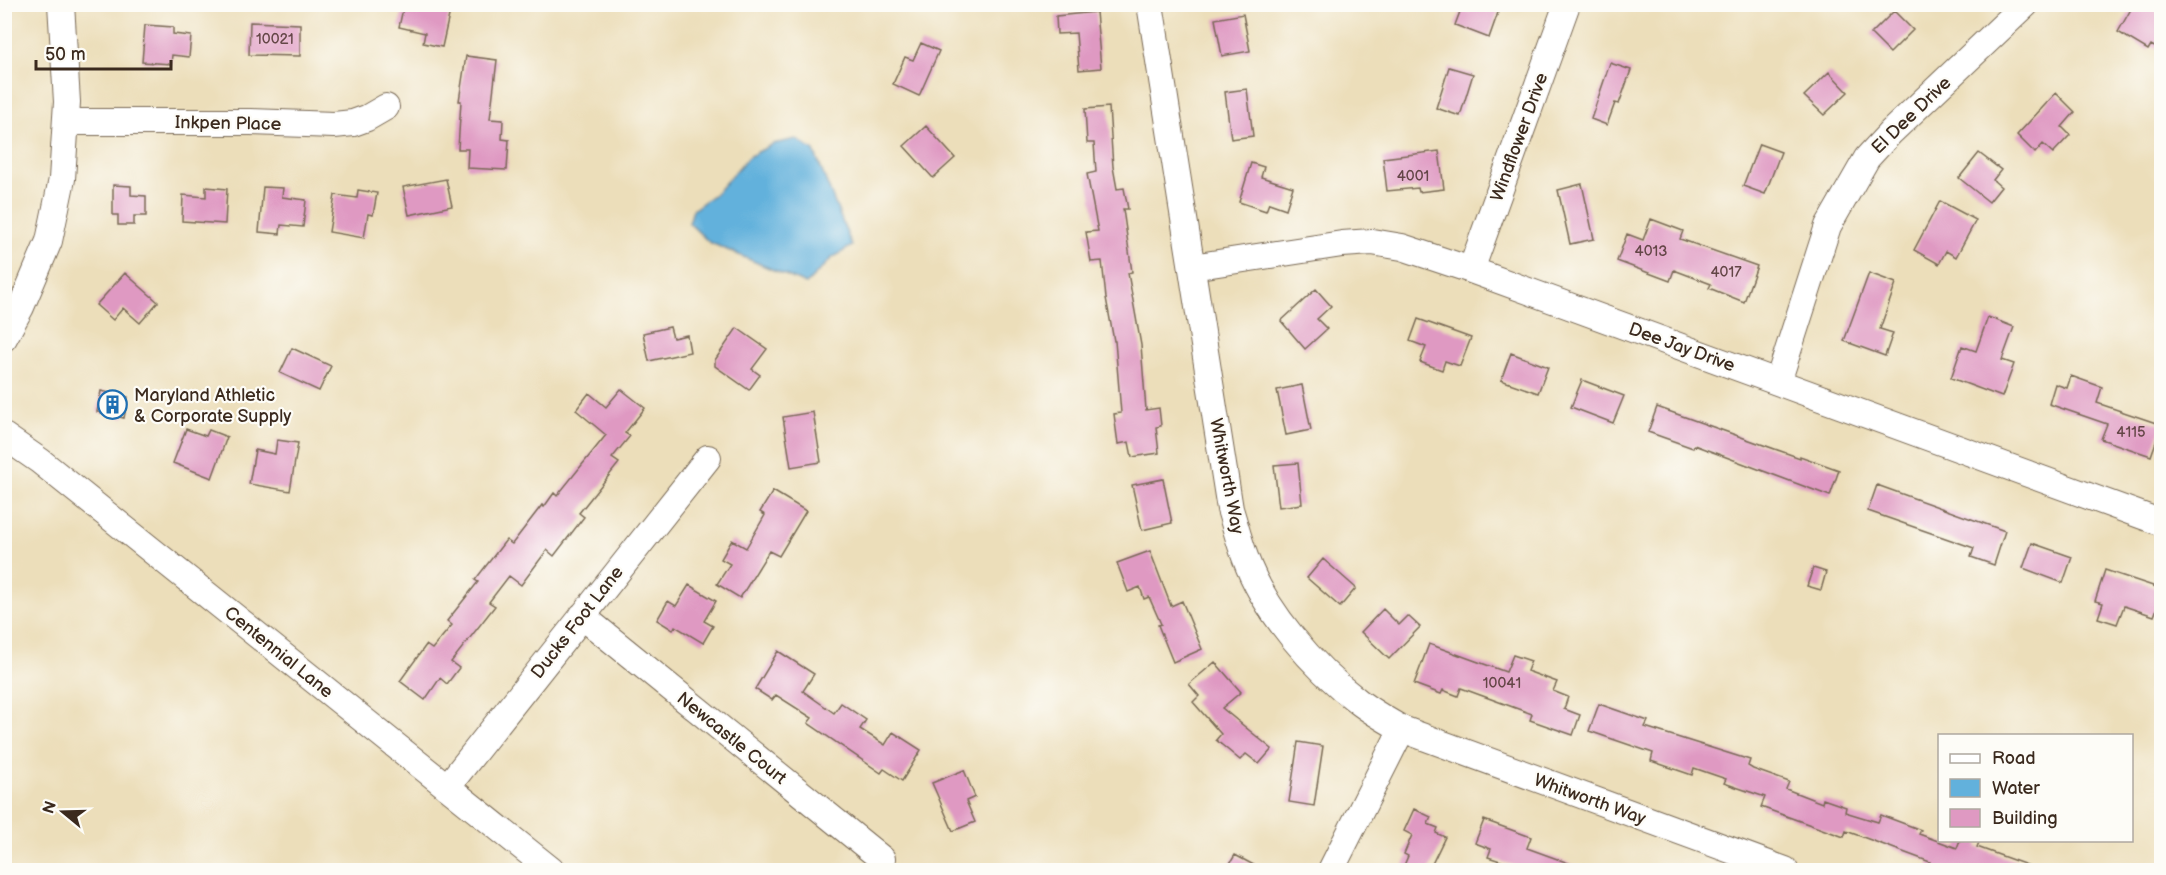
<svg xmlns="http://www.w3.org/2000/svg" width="2166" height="875" font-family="'Balsamiq Sans',sans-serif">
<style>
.water{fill:#62b1dc;stroke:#4e6e7d;stroke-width:1.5}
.building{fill:#df99c2}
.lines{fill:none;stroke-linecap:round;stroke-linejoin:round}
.minor-casing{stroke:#796955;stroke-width:28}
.minor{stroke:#fff;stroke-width:26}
.labels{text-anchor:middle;stroke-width:4.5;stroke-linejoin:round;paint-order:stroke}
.number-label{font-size:15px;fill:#644647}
.street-label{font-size:18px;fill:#3b2a1e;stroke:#fdfcf7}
.poi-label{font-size:18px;fill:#3b2a1e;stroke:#fdfcf7;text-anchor:start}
</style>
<rect width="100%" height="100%" fill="#fdfcf7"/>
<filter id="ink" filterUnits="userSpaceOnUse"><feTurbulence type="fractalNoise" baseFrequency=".0167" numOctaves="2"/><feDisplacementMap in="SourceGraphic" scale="12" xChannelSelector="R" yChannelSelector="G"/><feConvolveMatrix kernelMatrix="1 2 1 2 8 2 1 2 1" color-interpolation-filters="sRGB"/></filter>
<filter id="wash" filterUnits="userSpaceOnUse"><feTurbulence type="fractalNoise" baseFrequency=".008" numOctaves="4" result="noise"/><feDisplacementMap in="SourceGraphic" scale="24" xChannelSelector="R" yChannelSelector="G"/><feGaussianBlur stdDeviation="1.35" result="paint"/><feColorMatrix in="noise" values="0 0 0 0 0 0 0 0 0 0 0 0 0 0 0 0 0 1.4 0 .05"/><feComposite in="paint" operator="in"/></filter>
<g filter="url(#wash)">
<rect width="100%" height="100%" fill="#ecdeba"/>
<path class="water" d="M796,139L814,151L852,246L832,258L806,284L709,242L689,223L693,210L717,192L748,157L773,144Z"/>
<g id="blocks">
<path class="building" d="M404,4H422L450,11L442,47L423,43L425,33L399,27Z
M1473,4H1501L1489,38L1455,25L1461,9L1470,12Z
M2134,4H2145L2162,15V51L2151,45L2148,50L2118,32Z
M1894,11L1913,30L1890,53L1871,34Z
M1096,12L1101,68L1079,70L1076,33L1057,34L1056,16Z
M1243,14L1250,51L1222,56L1215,19Z
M250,22L300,24V56L249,55Z
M145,25L173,27V34L191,36L189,57L172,55L171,64L142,62Z
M921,43L939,51L919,96L893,84L905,57L913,60Z
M466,56L497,60L490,119L503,120L502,139L509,140L507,170L467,168L468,149H458L461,101H459Z
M1610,63L1631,70L1619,104L1615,103L1607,125L1591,119Z
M1449,67L1473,74L1460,116L1436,108Z
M1829,72L1848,92L1824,115L1804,96Z
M1247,89L1253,136L1231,139L1225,92Z
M2056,93L2075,112L2062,127L2070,135L2053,153L2043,144L2035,153L2017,135Z
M1109,107L1113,167L1117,189L1124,188L1128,209H1123L1132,272L1128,273L1141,345L1146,410L1159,408L1161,426L1156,427L1159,453L1132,457L1129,442L1118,444L1114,414L1121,413L1115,341H1114L1106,298L1102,261L1091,262L1086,232L1098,231L1087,174L1096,172L1094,143H1087L1085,109Z
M926,126L955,158L933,178L904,146Z
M1759,144L1781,152L1765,194L1743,186Z
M1439,151L1444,189L1419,192L1418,188L1387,191L1383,158Z
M1979,153L2001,170L1993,180L2001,187L1989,202L1959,178Z
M1251,163L1264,167L1261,177L1293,187L1286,209L1269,203L1266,211L1239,202Z
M446,179L452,206L409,215L403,187Z
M1582,184L1594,239L1570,244L1558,190Z
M113,185L131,186V195L146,196V216H134V225H118V215H113Z
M206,187L227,189L225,224L182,221L183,195L206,197Z
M263,187L283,188L282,197L306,200L303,227L281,225L280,234L259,232Z
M358,190L377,193L373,215L368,214L364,238L329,232L335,195L357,198Z
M1940,201L1976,220L1956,257L1946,251L1939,264L1914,250Z
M1651,219L1683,231L1680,239L1757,266L1744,302L1709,288L1711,284L1674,270L1670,281L1617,261L1627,234L1643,240Z
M125,273L158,302L140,323L123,308L113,320L96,305Z
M1869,273L1896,283L1880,329L1893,333L1885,356L1844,341Z
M1316,289L1331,306L1317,319L1327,329L1305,349L1281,321Z
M1988,317L2014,327L2002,360L2014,364L2002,397L1951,378L1962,346L1976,351Z
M1418,319L1471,338L1460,366L1445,361L1442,370L1420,362L1426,347L1410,341Z
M670,327L673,338L687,335L690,352L649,361L643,333Z
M737,328L767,349L752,369L760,375L749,390L715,366V360Z
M292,348L331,366L319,391L280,373Z
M1511,353L1548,367L1538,393L1501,380Z
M2071,376L2102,387L2097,403L2162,425L2151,456L2101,439L2107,424L2049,404L2055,384L2067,388Z
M1582,380L1624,396L1613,423L1571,407Z
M1302,385L1311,430L1286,435L1277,390Z
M621,389L645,408L625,433L630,436L612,458L619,463L579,513L584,517L554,556L547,550L521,585L509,576L489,602L495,606L451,662L459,668L447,684L440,678L425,700L400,681L426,645L432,649L452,625L447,621L478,582L475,580L506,540L512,544L542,505L544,507L554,493L557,496L606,435L576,410L589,393L606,407Z
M101,391L128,397L124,418L97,412Z
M1657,407L1800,458V456L1839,470L1830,496L1694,445L1693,448L1648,432Z
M813,412L821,462L791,467L783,417Z
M186,429L206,436L209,430L227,437L212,478L173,463Z
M277,440L298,443L290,491L249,484L255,450L275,454Z
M1298,463L1302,504L1279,507L1274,465Z
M1163,479L1172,523L1142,530L1132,485Z
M1877,485L2005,531L1994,565L1971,557L1974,548L1868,511Z
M773,491L806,511L779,556L769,551L740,598L717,584L730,564L721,559L732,540L746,548L765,515L760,512Z
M2032,543L2072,557L2063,583L2023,568Z
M1150,551L1171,606L1182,601L1202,649L1173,662L1158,625L1161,624L1149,597L1144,599L1140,587L1128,592L1117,563Z
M1323,559L1356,588L1340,607L1307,578Z
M1813,568L1826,572L1821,590L1807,586Z
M2105,570L2162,589V596L2154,616L2124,606L2117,624L2098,618L2103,603L2095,601Z
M689,585L716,601L704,621L713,626L703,643L675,626L673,630L657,620L668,601L676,606Z
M1383,609L1399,625L1408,616L1420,627L1389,659L1361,632Z
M1429,644L1506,672L1513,655L1531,661L1527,671L1557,682L1553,691L1568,697L1564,709L1580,715L1573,735L1530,720L1532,714L1461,688L1458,696L1443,690L1441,694L1414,684Z
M778,651L814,674L803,691L834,713L841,703L866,720L860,729L885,745L893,732L921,750L902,781L884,769L881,773L808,723L812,718L776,695L772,700L755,689Z
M1215,662L1241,692L1222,708L1272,749L1259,764L1246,754L1240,760L1216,740L1221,734L1193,702L1199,696L1189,684Z
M1599,704L1648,721L1645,727L1750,760L1748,766L1753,769L1789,782L1786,789L1822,803L1823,799L1846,807L1845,812L1878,822L1881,815L1921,830L1919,834L1957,848L1960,840H1980L1977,847L2038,869V870H1927L1930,862L1860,836L1846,831L1844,837L1761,807L1765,797L1724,783L1726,779L1694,768L1692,775L1651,761L1653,753L1589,731Z
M1298,742L1323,746L1314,806L1289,802Z
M964,770L975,797L966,801L975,822L953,831L932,783Z
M1414,809L1431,817L1428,824L1438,828L1436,833L1445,837L1429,870H1402L1408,856L1404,854L1412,835L1404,831Z
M1484,820L1531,837L1527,848L1585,869L1584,870H1528L1488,857L1491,849L1475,843Z
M1235,855L1263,870H1226Z"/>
</g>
</g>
<g filter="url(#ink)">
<use href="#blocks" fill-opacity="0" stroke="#796955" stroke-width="1.5"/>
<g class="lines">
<defs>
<path id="minor" d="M1150,4L1230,509C1235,525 1239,541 1245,557C1264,611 1314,668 1359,702C1372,712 1388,721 1402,729L1785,870
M66,122H251L334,125L353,123L367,118L386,107
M1192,267L1342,244L1372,242L1402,247L1471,270L2162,523
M1471,270L1567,4
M4,338L21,307L49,241L62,179L67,102L61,4
M1778,382L1828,226L1867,158L1891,132L2026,4
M4,436L40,461L551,870
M582,616L882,859
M447,787L708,458
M1331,870L1402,729"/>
</defs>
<use href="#minor" class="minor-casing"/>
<use href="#minor" class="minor"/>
</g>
</g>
<defs>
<symbol id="building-ring" viewBox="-11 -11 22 22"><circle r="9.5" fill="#fdfcf7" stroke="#1f6fb2" stroke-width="1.5"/><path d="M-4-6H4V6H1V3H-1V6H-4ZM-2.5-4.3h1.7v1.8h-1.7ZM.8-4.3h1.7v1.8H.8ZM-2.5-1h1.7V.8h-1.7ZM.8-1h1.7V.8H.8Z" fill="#1f6fb2"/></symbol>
</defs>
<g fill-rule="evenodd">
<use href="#building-ring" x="96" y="388" width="33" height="33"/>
</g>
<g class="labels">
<g class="number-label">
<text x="275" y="44">10021</text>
<text x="1413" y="181">4001</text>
<text x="1651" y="256">4013</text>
<text x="1726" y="277">4017</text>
<text x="2131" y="437">4115</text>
<text x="1502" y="688">10041</text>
</g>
<g class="street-label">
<text transform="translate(1911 115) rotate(-44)" y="6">El Dee Drive</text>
<text transform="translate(228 123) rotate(1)" y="6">Inkpen Place</text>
<text transform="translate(1519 137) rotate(-70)" y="6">Windflower Drive</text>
<text transform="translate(1682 347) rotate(20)" y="6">Dee Jay Drive</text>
<text transform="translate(1227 476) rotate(79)" y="6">Whitworth Way</text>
<text transform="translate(577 622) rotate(-52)" y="6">Ducks Foot Lane</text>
<text transform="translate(279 652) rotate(39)" y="6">Centennial Lane</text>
<text transform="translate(732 738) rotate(39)" y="6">Newcastle Court</text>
<text transform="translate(1590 799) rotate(20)" y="6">Whitworth Way</text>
</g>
<g class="poi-label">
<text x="134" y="401">Maryland Athletic<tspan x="134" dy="21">&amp; Corporate Supply</tspan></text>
</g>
</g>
<rect width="2166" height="875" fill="none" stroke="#fdfcf7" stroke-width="24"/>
<rect x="1938" y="734" width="195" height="108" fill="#fdfcf7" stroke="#afa8a0" stroke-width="1.5"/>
<rect x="1950" y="754" width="30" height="9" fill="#ffffff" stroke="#afa8a0" stroke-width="1.5"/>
<text x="1992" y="764" font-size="18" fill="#3b2a1e">Road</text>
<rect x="1950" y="779" width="30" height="18" fill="#62b1dc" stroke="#afa8a0" stroke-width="1.5"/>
<text x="1992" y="794" font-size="18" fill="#3b2a1e">Water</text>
<rect x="1950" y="809" width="30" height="18" fill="#df99c2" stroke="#afa8a0" stroke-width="1.5"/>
<text x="1992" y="824" font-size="18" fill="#3b2a1e">Building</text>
<g transform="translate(63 812) rotate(289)" stroke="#fdfcf7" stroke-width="4.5" paint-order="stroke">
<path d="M0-4.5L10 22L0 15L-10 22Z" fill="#3b2a1e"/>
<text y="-9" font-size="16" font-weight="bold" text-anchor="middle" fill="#3b2a1e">N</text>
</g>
<path d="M36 60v9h135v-9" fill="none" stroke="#3b2a1e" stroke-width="3"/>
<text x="45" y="60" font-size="18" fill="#3b2a1e" stroke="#fdfcf7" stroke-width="4.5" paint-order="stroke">50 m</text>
</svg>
